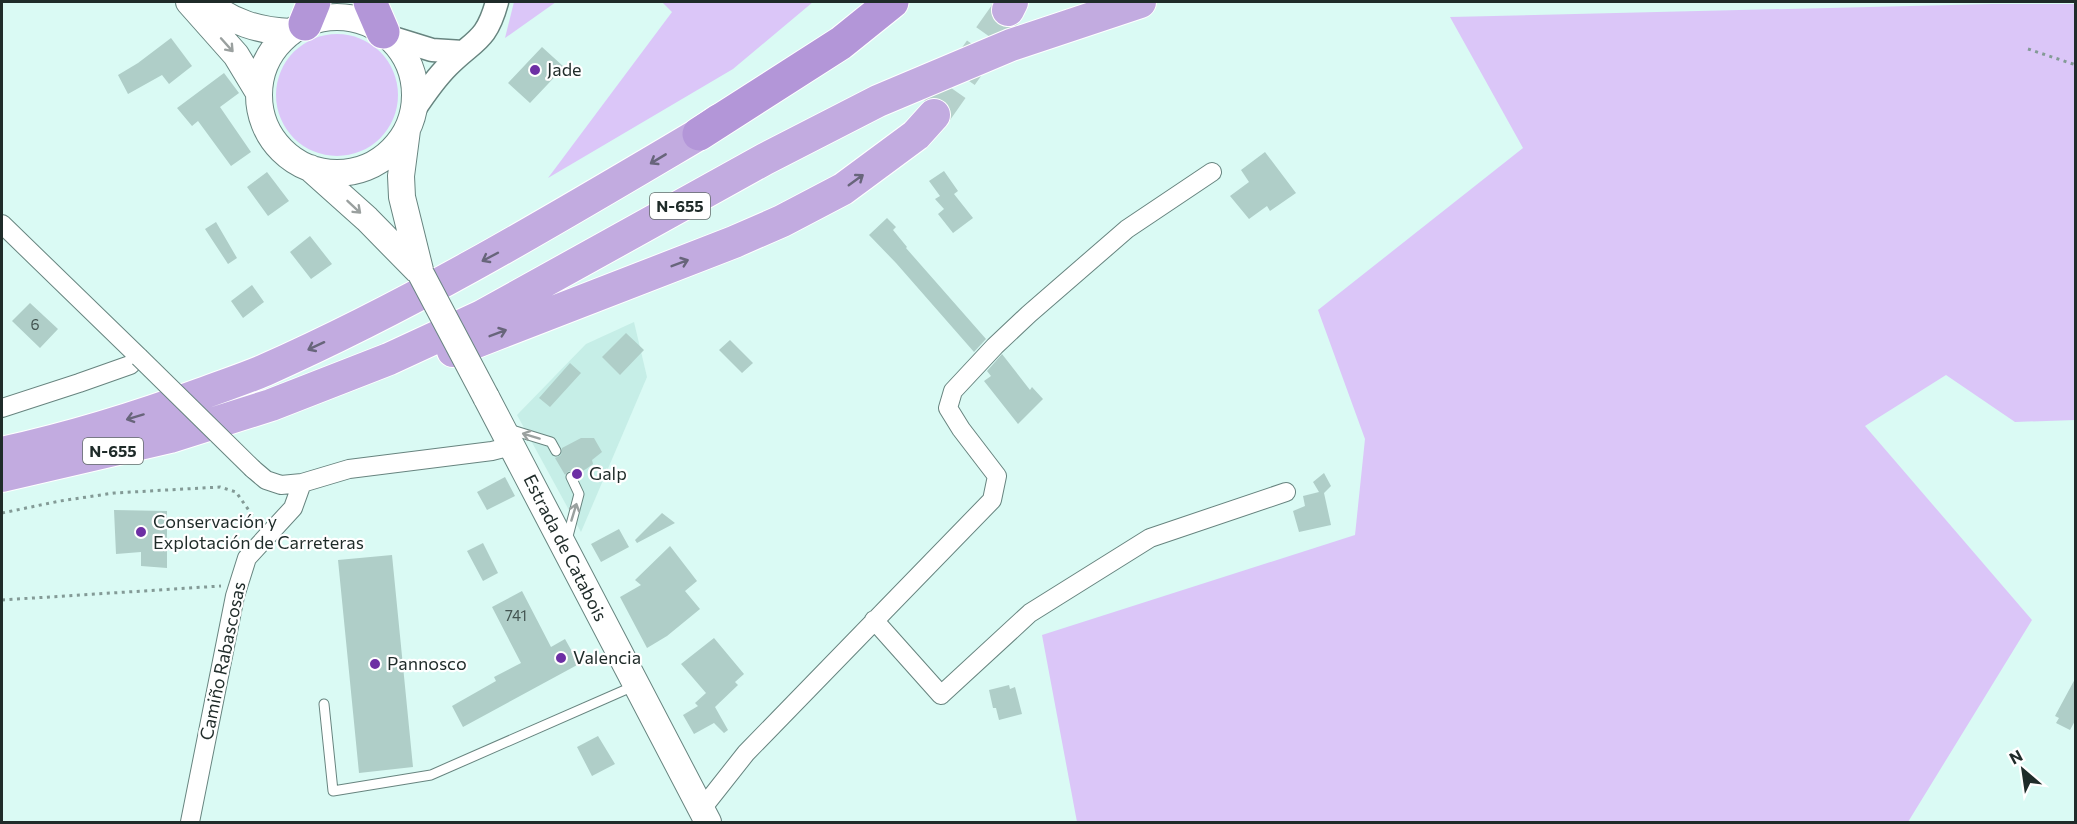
<svg xmlns="http://www.w3.org/2000/svg" width="2077" height="824" font-family="Commissioner,sans-serif">
<style>
.built{fill:#c6eee7}
.green{fill:#dbc6f8}
.building{fill:#afcec8}
.lines{fill:none;stroke-linecap:round;stroke-linejoin:round}
.trunk-tunnel{stroke:#b5d1cb;stroke-width:32;stroke-dasharray:32 16;stroke-linecap:butt}
.service-casing{stroke:#67847f;stroke-width:11}
.minor-casing{stroke:#67847f;stroke-width:20}
.tertiary-casing{stroke:#67847f;stroke-width:25}
.secondary-casing{stroke:#67847f;stroke-width:28}
.trunk-casing{stroke:#fff;stroke-width:34}
.motorway-casing{stroke:#fff;stroke-width:35}
.path{stroke:#839a96;stroke-width:3;stroke-dasharray:3 4.5;stroke-linecap:butt}
.service{stroke:#fff;stroke-width:9}
.minor{stroke:#fff;stroke-width:18}
.tertiary{stroke:#fff;stroke-width:22}
.secondary{stroke:#fff;stroke-width:26}
.trunk{stroke:#c2abe0;stroke-width:32}
.motorway{stroke:#b396d8;stroke-width:33}
.minor-bridge-casing{stroke:#67847f;stroke-width:20;stroke-linecap:butt}
.secondary-bridge-casing{stroke:#67847f;stroke-width:28;stroke-linecap:butt}
.minor-bridge{stroke:#fff;stroke-width:18}
.secondary-bridge{stroke:#fff;stroke-width:26}
.oneway{stroke:#9aa09f}
.oneway2{stroke:#68657b}
.poi-dot{fill:#6d2fa4;stroke:#fff;stroke-width:2}
.labels{text-anchor:middle;stroke-width:4.5;stroke-linejoin:round;paint-order:stroke}
.number-label{font-size:15px;fill:#435451}
.shield{fill:#fff;stroke:#626b69;stroke-width:1.5}
.shield-label{font-size:16px;font-weight:bold;fill:#1f2b29}
.poi-label{font-size:18px;fill:#1f2b29;stroke:#fff;text-anchor:start}
.street-label{font-size:18px;fill:#1f2b29;stroke:#fff}
</style>
<rect width="100%" height="100%" fill="#dafaf4"/>
<path class="built" d="M634,322L647,377L581,532L517,415L586,344Z"/>
<path class="green" d="M514,2H556L505,38Z
M662,2H813L733,69L548,178L672,12Z
M1992,4H2075V420L2015,422L1946,375L1865,426L2032,620L1908,822H1077L1042,635L1355,535L1365,439L1318,310L1523,148L1450,17Z
M276 95a61 61 0 1 1 122 0a61 61 0 1 1-122 0Z"/>
<path class="building" d="M171,38L192,66L169,84L162,75L128,94L118,75L138,63Z
M542,47L564,67L530,103L508,83Z
M224,73L239,93L220,107L251,152L231,166L198,121L192,126L177,108Z
M1265,152L1296,193L1270,211L1267,206L1249,219L1230,196L1249,182L1241,170Z
M944,171L958,191L954,194L973,218L953,233L938,214L944,209L935,199L940,196L929,181Z
M267,172L289,201L268,216L247,187Z
M887,218L896,227L893,230L907,247L906,248L986,339L974,352L896,263L869,235Z
M216,222L237,258L228,264L205,229Z
M310,236L332,264L311,279L290,252Z
M252,285L264,302L243,318L231,301Z
M30,303L58,329L40,348L12,321Z
M626,333L644,350L620,375L602,357Z
M730,340L753,363L742,373L719,350Z
M1002,354L1030,390L1032,387L1043,399L1018,424L984,381L991,376L987,371Z
M570,363L581,373L550,407L539,398Z
M581,438H594L602,452L592,460L593,464L586,469L577,474L574,471H569L565,475L555,458L561,455L562,448Z
M1324,473L1331,486L1324,493L1331,525L1299,532L1293,511L1305,506L1303,496L1319,492L1313,482Z
M505,477L515,496L487,510L477,492Z
M114,510L167,511V568L141,566V552L116,554Z
M662,513L675,523L637,543L635,540Z
M619,529L629,547L601,562L591,544Z
M483,543L498,573L483,581L467,551Z
M670,546L697,581L685,591L700,609L667,636L647,648L620,597L641,585L635,580Z
M392,555L413,767L359,773L338,560Z
M522,591L551,647L565,639L579,664L463,727L452,706L496,681L494,677L521,663L492,607Z
M714,638L744,674L735,682L738,685L715,707L728,730L724,733L714,723L694,734L683,715L698,706L695,703L706,693L681,664Z
M2076,677V719L2070,730L2056,723L2059,718L2055,716Z
M1009,685L1010,689L1015,687L1022,714L999,720L996,708H993L989,690Z
M598,736L615,764L592,776L577,747Z"/>
<g class="lines">
<path class="trunk-tunnel" d="M934,115L1008,10"/>
<defs>
<path id="service" d="M509,429L551,442L556,451
M567,540L579,494L571,477
M324,704L333,791L431,775L634,686"/>
<path id="minor" d="M2,224L139,357L130,365L79,383L2,408
M253,469L266,480L281,485L302,483L349,469L492,451L512,446
M874,620L941,695L1030,613L1150,538L1286,492
M701,810L746,753L992,500L997,476L961,429L948,408L953,391L995,346L1029,314L1127,229L1212,172
M190,822L235,596L247,558L293,508L302,483"/>
<path id="tertiary" d="M390,37L432,50L463,52
M414,110C424,95 435,79 448,66C475,39 486,42 497,2"/>
<path id="secondary" d="M189,2L236,55L259,93
M206,2C232,22 258,31 291,32
M259 95a78 78 0 1 1 156 0a78 78 0 1 1-156 0Z
M407,130L401,176L402,197L421,274
M310,168L367,219L421,274
M486,397L708,822"/>
<path id="trunk" d="M1008,10L1012,2
M453,351L734,242L782,221L843,189L916,135L934,115
M2,453C70,438 136,418 201,394C222,386 244,379 265,370C416,303 557,218 699,134L719,120
M2,476L170,437L271,405L389,359L482,316L765,159L878,101L1011,45L1140,2"/>
<path id="motorway" d="M370,2L383,32
M305,24L314,2
M699,134L841,43L892,2"/>
</defs>
<use href="#service" class="service-casing"/>
<use href="#minor" class="minor-casing"/>
<use href="#tertiary" class="tertiary-casing"/>
<use href="#secondary" class="secondary-casing"/>
<use href="#trunk" class="trunk-casing"/>
<use href="#motorway" class="motorway-casing"/>
<path class="path" d="M2028,49L2076,65
M2,513L60,501L114,493L220,487L236,492L257,522
M2,600L221,586"/>
<use href="#service" class="service"/>
<use href="#minor" class="minor"/>
<use href="#tertiary" class="tertiary"/>
<use href="#secondary" class="secondary"/>
<use href="#trunk" class="trunk"/>
<use href="#motorway" class="motorway"/>
<defs>
<path id="minor-bridge" d="M139,357L253,469"/>
<path id="secondary-bridge" d="M421,274L486,397"/>
</defs>
<use href="#minor-bridge" class="minor-bridge-casing"/>
<use href="#secondary-bridge" class="secondary-bridge-casing"/>
<use href="#minor-bridge" class="minor-bridge"/>
<use href="#secondary-bridge" class="secondary-bridge"/>
</g>
<defs><path id="oneway-shaft" d="M-6 0H5M1.5-3L5.5 0L1.5 3" fill="none" stroke-width="1.6" stroke-linecap="round" stroke-linejoin="round" transform="scale(1.5)"/></defs>
<g class="oneway">
<use href="#oneway-shaft" transform="translate(227 45) rotate(48)"/>
<use href="#oneway-shaft" transform="translate(354 207) rotate(43)"/>
<use href="#oneway-shaft" transform="translate(531 436) rotate(-163)"/>
<use href="#oneway-shaft" transform="translate(574 512) rotate(-73)"/>
</g>
<g class="oneway2">
<use href="#oneway-shaft" transform="translate(658 159) rotate(149)"/>
<use href="#oneway-shaft" transform="translate(856 180) rotate(-36)"/>
<use href="#oneway-shaft" transform="translate(490 257) rotate(152)"/>
<use href="#oneway-shaft" transform="translate(680 263) rotate(-21)"/>
<use href="#oneway-shaft" transform="translate(498 333) rotate(-21)"/>
<use href="#oneway-shaft" transform="translate(316 346) rotate(155)"/>
<use href="#oneway-shaft" transform="translate(135 417) rotate(163)"/>
</g>
<g class="poi-dot">
<circle cx="535" cy="70" r="6"/>
<circle cx="577" cy="474" r="6"/>
<circle cx="141" cy="532" r="6"/>
<circle cx="561" cy="658" r="6"/>
<circle cx="375" cy="664" r="6"/>
</g>
<g class="labels">
<g class="number-label">
<text x="35" y="330">6</text>
<text x="516" y="621">741</text>
</g>
<g class="shield">
<rect x="650" y="193" width="60" height="26" rx="4.5"/>
<rect x="83" y="438" width="60" height="26" rx="4.5"/>
</g>
<g class="shield-label">
<text x="680" y="212">N-655</text>
<text x="113" y="457">N-655</text>
</g>
<g class="poi-label">
<text x="547" y="76">Jade</text>
<text x="589" y="480">Galp</text>
<text x="153" y="528">Conservación y<tspan x="153" dy="21">Explotación de Carreteras</tspan></text>
<text x="573" y="664">Valencia</text>
<text x="387" y="670">Pannosco</text>
</g>
<g class="street-label">
<text transform="translate(565 548) rotate(63)" y="6">Estrada de Catabois</text>
<text transform="translate(223 661) rotate(-78)" y="6">Camiño Rabascosas</text>
</g>
</g>
<rect width="2077" height="824" fill="none" stroke="#1f2b29" stroke-width="6"/>
<g transform="translate(2023 770) rotate(331)" stroke="#ffffff" stroke-width="4.5" paint-order="stroke">
<path d="M0-4.5L10 22L0 15L-10 22Z" fill="#1f2b29"/>
<text y="-9" font-size="16" font-weight="bold" text-anchor="middle" fill="#1f2b29">N</text>
</g>
</svg>
